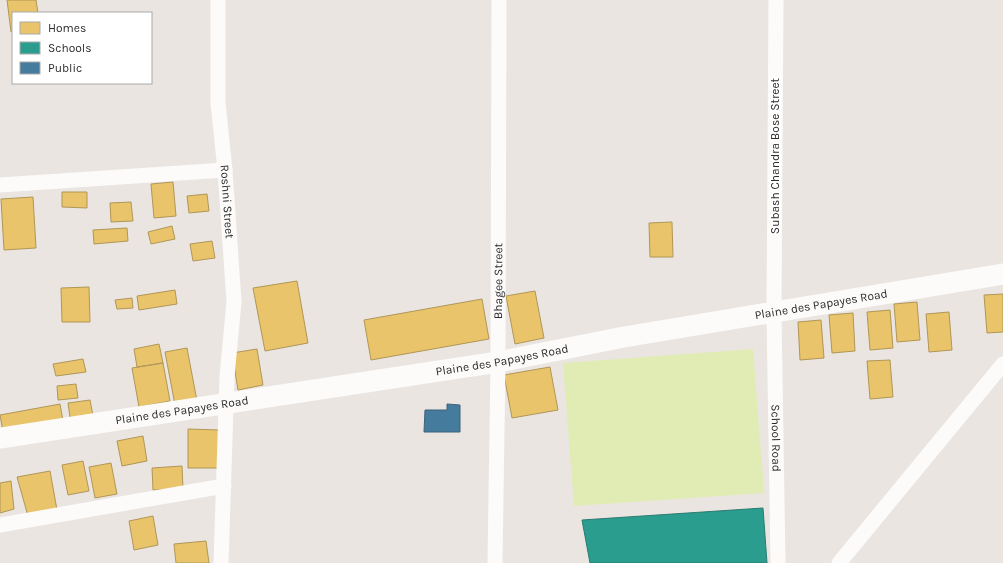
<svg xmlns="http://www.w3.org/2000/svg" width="1003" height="563" font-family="Karla,sans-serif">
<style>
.pitch{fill:#e1ecb4}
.homes{fill:#e9c46a;stroke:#b09657}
.schools{fill:#2a9d8f;stroke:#2a7b71}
.public{fill:#457b9d;stroke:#3d637b}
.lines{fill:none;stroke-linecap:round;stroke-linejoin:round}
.minor{stroke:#fcfbfa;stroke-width:15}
.secondary{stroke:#fcfbfa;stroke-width:21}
.labels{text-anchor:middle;stroke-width:4;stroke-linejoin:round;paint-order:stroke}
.street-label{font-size:12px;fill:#2b2b2b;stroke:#fff}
</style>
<rect width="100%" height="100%" fill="#eae5e1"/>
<path class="pitch" d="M753,349L764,493L574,506L563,363Z"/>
<path class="homes" d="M7,0H36L38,13H13V31L11,32Z
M173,182L176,216L154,218L151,184Z
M62,192H87V208L62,207Z
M207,194L209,211L189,213L187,196Z
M33,197L36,248L4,250L1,199Z
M131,202L133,221L111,222L110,203Z
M672,222L673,257H650L649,223Z
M172,226L175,239L151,244L148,232Z
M127,228L128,241L94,244L93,230Z
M212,241L215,258L193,261L190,244Z
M297,281L308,343L265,351L253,288Z
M89,287L90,322H62L61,288Z
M175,290L177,304L139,310L137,296Z
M535,291L544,338L515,344L506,296Z
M1003,294V332L987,333L984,295Z
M132,298L133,308L117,309L115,300Z
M482,299L489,339L371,360L364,320Z
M917,302L920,340L897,342L894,304Z
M890,310L893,348L870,350L867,312Z
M949,312L952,350L929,352L926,314Z
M853,313L855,351L832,353L829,315Z
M821,320L824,358L800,360L798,322Z
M159,344L163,363L137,367L134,349Z
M187,348L197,401L175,405L165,352Z
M257,349L263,385L238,390L232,353Z
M83,359L86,372L56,376L53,364Z
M890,360L893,397L870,399L867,361Z
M163,363L170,401L139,407L132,368Z
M550,367L558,410L512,418L504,375Z
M76,384L78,398L58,400L57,386Z
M90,400L94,421L71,424L68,403Z
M60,404L63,421L3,432L0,415Z
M188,429L220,430V468H188Z
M143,436L147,461L122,466L117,441Z
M83,461L89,491L68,495L62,465Z
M111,463L117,494L95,498L89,467Z
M182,466L183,489L153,490L152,468Z
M50,471L57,510L28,516L17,477Z
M11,481L14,509L0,513V483Z
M153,516L158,545L134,550L129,521Z
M206,541L209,563H176L174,544Z"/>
<path class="schools" d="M763,508L767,563H590L582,520Z"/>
<path class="public" d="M447,404L460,405V432H424L425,410H447Z"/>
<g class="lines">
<g class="minor">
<path id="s1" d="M218,0V103L225,170L234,302L227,376L221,563"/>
<path id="s2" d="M776,0L774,313L778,563"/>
<path d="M0,185L225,170"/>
<path d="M0,525L224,486"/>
<path id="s3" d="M495,563L498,362L499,0"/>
<path d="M839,563L1003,364"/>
</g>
<path class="secondary" id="s4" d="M0,438L498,362L624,337L1003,274"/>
</g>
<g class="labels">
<g class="street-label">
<text transform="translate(775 156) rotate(-90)" y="4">Subash Chandra Bose Street</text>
<text dy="4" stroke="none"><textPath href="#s1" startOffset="202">Roshni Street</textPath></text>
<text dy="4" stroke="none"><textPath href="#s3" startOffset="282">Bhagee Street</textPath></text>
<text dy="4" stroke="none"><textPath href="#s4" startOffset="832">Plaine des Papayes Road</textPath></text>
<text dy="4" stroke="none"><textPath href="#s4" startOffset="508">Plaine des Papayes Road</textPath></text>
<text dy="4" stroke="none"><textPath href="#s4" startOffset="184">Plaine des Papayes Road</textPath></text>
<text dy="4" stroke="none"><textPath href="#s2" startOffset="438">School Road</textPath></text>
</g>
</g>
<rect x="12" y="12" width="140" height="72" fill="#ffffff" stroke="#aaaaaa"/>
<rect x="20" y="22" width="20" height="12" fill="#e9c46a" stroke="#aaaaaa"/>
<text x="48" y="32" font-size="12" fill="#2b2b2b">Homes</text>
<rect x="20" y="42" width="20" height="12" fill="#2a9d8f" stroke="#aaaaaa"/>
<text x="48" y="52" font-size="12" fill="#2b2b2b">Schools</text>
<rect x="20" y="62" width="20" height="12" fill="#457b9d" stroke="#aaaaaa"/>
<text x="48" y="72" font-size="12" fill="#2b2b2b">Public</text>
</svg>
